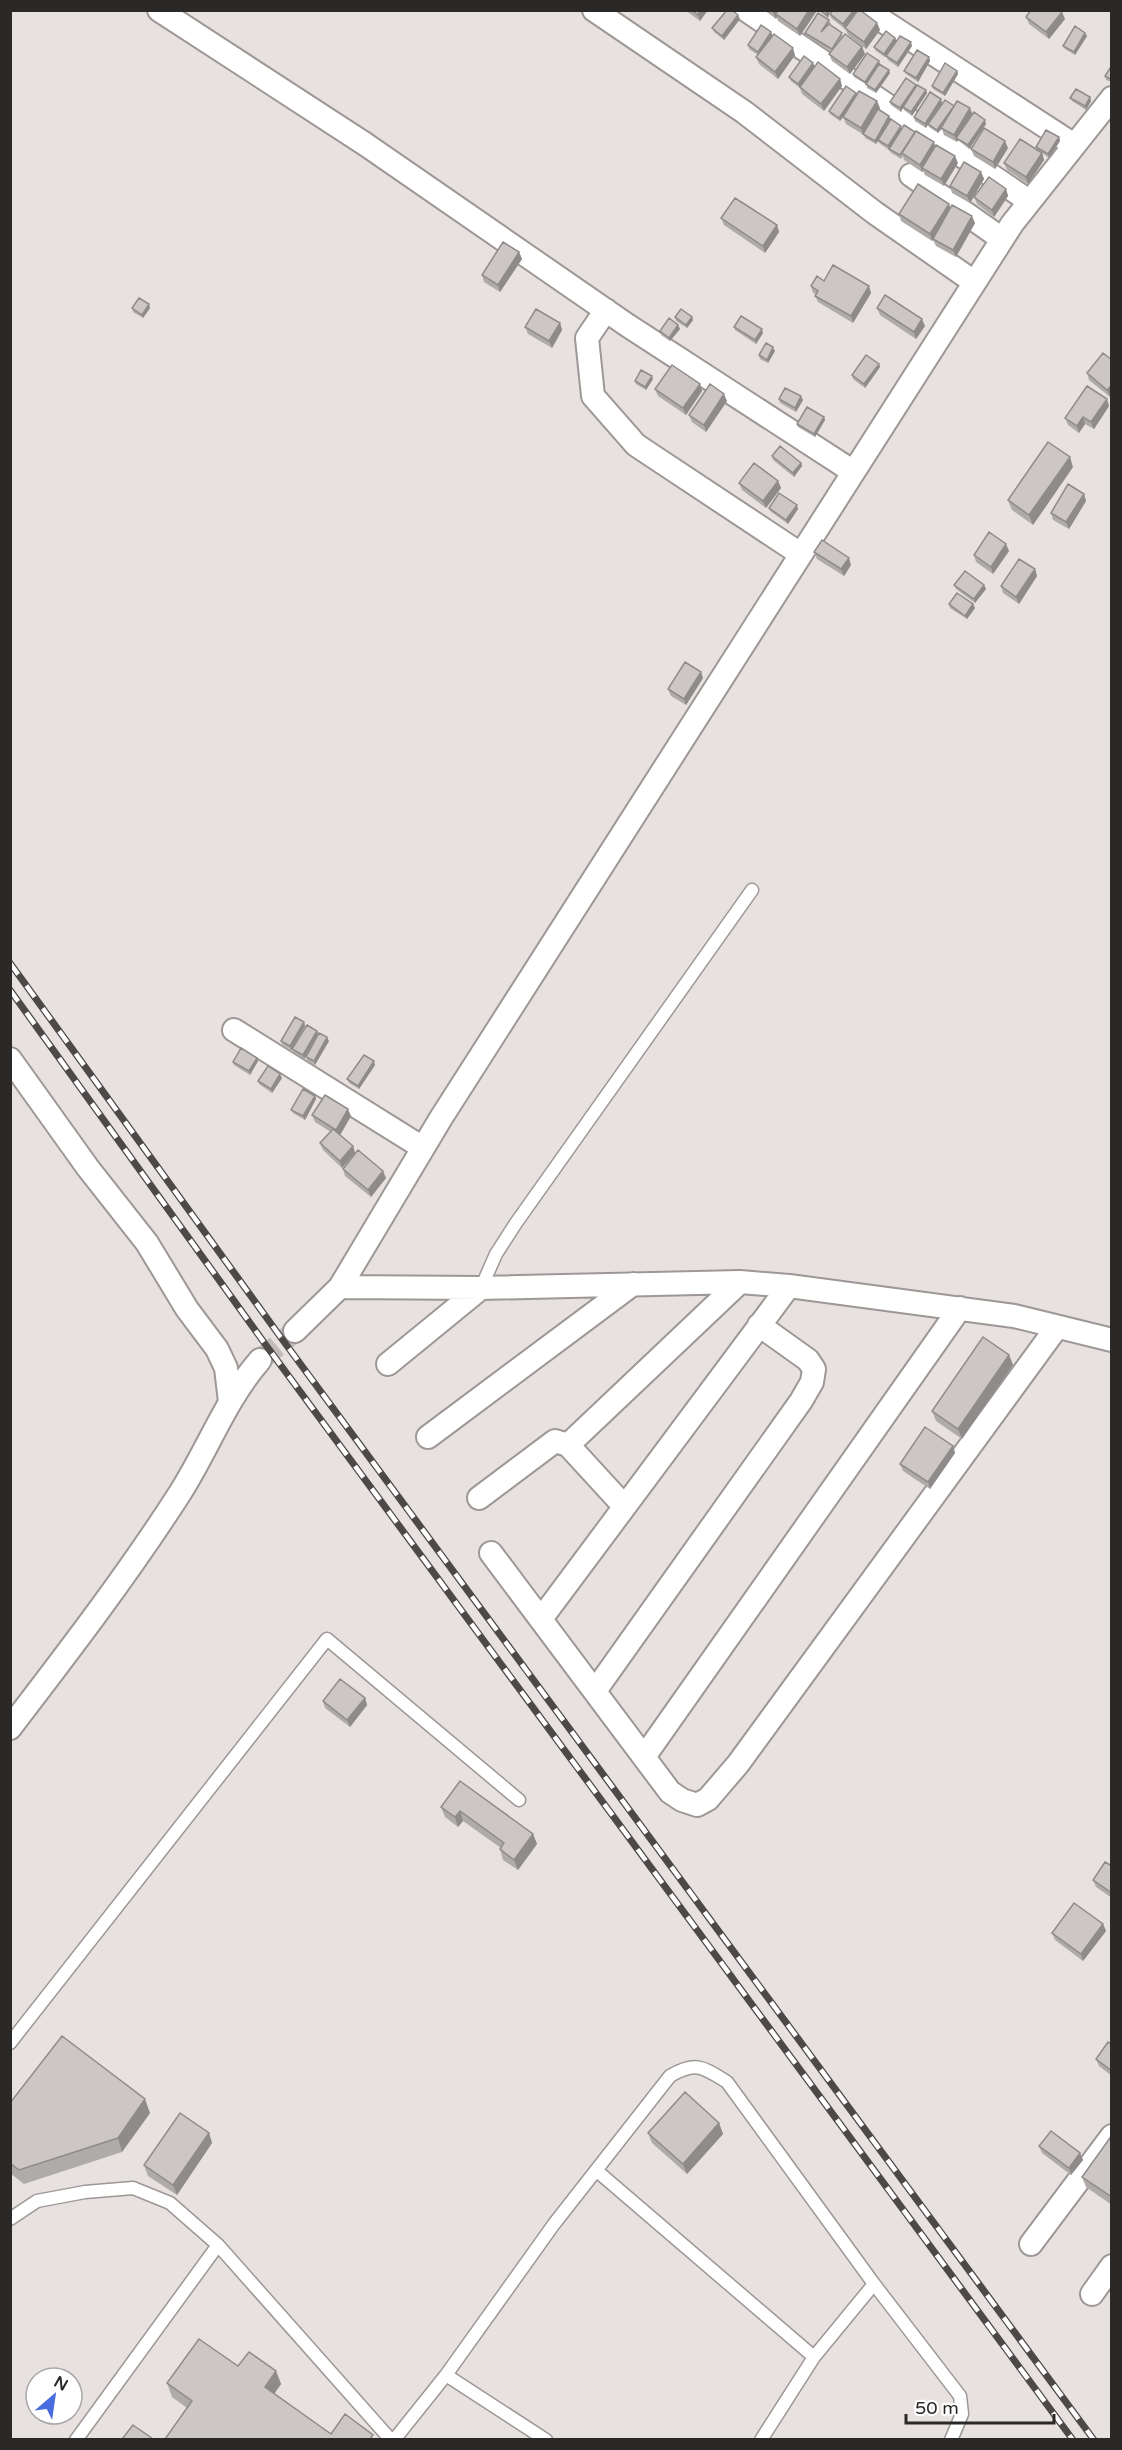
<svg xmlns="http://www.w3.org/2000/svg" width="1122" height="2450" font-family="'Varela Round',sans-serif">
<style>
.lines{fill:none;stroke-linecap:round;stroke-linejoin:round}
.minor-tunnel{stroke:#c1bcba;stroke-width:22;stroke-dasharray:22 11;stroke-linecap:butt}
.service-casing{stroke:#9d9796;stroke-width:15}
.minor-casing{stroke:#9d9796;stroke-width:26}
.service{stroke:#fff;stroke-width:12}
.minor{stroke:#fff;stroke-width:22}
.rail-casing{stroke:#4c4948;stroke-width:7}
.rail{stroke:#fff;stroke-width:4.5;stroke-dasharray:14;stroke-linecap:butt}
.wall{fill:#afaba9}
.shaded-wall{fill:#8f8b8a}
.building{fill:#ccc7c5;stroke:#8f8b8a;stroke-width:1.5}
</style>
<rect width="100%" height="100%" fill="#e7e1df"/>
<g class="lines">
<path class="minor-tunnel" d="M260,1360L295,1331"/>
<defs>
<path id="service" d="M481,1288L496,1254L516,1223L752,890
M10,2043L327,1639L519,1800
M597,2171L814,2357
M10,2219L37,2201L85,2192L133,2188L170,2203L218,2245L391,2440
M446,2375L546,2440
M76,2440L218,2245
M394,2440L446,2375L554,2224L670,2076C696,2061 703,2067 727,2082L874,2284L960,2396L962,2414L951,2440
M761,2440L814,2357L874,2284"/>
<path id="minor" d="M159,10L365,144L627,325L852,471
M594,10L744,112L875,213L974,282
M746,10L1029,201
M866,10L1074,145
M911,175L1002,239
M606,310L587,338L593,396L636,445L799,553
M234,1030L423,1148
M10,1059L88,1168L147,1243L187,1309L217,1349L226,1368L230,1402
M340,1287L481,1288L740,1282L789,1286L1014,1316L1112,1340
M295,1331L340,1287L441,1118L1012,224L1112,98
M388,1364L481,1288
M428,1437L633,1284
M568,1445L740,1282
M479,1498L555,1441L568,1445L624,1506
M491,1553L670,1792L682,1800L697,1805L708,1799L738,1764L1057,1327
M541,1619L789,1286
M595,1691L801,1401L812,1382L814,1369L808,1360L759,1325
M10,1728C69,1651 128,1574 180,1493C208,1449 226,1399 260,1360
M644,1757L960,1308
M1031,2244L1112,2136
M1092,2294L1112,2266"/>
</defs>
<use href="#service" class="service-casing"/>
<use href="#minor" class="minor-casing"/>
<use href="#service" class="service"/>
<use href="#minor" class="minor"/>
<defs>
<path id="rail" d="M10,963L282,1339L1094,2440
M10,990L268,1348L1073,2440"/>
</defs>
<use href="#rail" class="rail-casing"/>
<use href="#rail" class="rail"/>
</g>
<path class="wall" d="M685,10H708L700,21Z
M764,10H815L816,12L800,36L778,21L777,17L776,19Z
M818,10H830L828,18Z
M833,10H857V11L844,28L831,18L830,14Z
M1026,17L1065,19L1049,39L1029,24Z
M740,19L724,40L714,32L712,28Z
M829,20L831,24L830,25L843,36L862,47L865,54L850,74L832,61L829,54L831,51L806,36L805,33Z
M877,23L880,30L866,49L848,35L845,28Z
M1085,33L1087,36L1075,55L1065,49L1063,46Z
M773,36L795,55L778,79L759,64L756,57L758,55L749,49L748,45Z
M896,41L912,46L898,67L888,60L886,56L890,50L885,57L876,51L874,47Z
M929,57L930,61L918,82L906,74L904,71Z
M880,64L890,73L876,93L867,88V85L854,77L853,74Z
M1112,65V82L1106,80L1105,76Z
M815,66L809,75L840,79L842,86L824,111L802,94L800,88L791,81L789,77Z
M957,71L958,74L945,96L933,89L932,86Z
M916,85V86L927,93L912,116L904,110L903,108L901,112L891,105L890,102Z
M857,95L880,108L879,110L891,119L886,127L902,128L935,146L958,163L944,186L925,175L923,171L922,172L904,160L903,156L901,159L890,152L889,149V150L879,143L878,141L876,144L865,138L864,135L846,124L843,117L845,115L840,121L830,114L829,111Z
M1090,97L1091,101L1086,110L1072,101L1070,98Z
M941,99L942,103L954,106L972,114L986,124L969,149L958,140L957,142L944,135L942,129L938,133L929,127L928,124L926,128L915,121L914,117Z
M1059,137L1060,141L1049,158L1042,153L1044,160L1028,184L1007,170L1004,163L1037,150L1036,147Z
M1008,148L995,169L974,156L971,149Z
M981,172L984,179L970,203L952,193L950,186Z
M1006,189L1008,196L994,217L977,204L974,197Z
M950,208L975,223L956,257L936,246L933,240L932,241L901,221L899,214Z
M721,218L777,225L779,232L765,253L724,225Z
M519,252L522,259L500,292L484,282L482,275Z
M824,281L871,293L853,323L818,302L815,296L816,294L813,293L811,286Z
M132,308H150L143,318L133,312Z
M877,308L925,326L916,339L880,315Z
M675,317H692L693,320L687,328L676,321Z
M560,323L562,330L552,348L528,334L525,327Z
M678,325L680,329L670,341L661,335L660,331Z
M734,327L763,333L756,344L735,330Z
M775,351L768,363L760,359L759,355Z
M1103,353L1110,397L1089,380L1087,373Z
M879,364L880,367L865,388L853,379L852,375Z
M653,379L646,390L636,384L635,381Z
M700,384L702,391L686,415L658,396L655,389Z
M779,399L803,400L796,412L780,403Z
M727,401L706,432L692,422L689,415Z
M1109,406L1094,429L1085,424L1079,433L1068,425L1065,418Z
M824,417L825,420L815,437L798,427L797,424Z
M772,456L801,463L802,466L794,477L773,460Z
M1073,467L1033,525L1012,510L1008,500Z
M778,481L781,488L766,508L742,490L739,483Z
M1084,494L1086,501L1069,529L1053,520L1051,513Z
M769,508L798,509L788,524L770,511Z
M1009,551L993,574L976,562L974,555Z
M814,552L851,565L844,576L817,559Z
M1035,569L1037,576L1019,604L1003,593L1001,586Z
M954,585H984L986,589L975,603L956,589Z
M949,604L975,608L967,619L950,608Z
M703,678L686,705L671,696L668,689Z
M304,1022L305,1026L291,1050L282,1044L281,1041Z
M317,1031L318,1034L304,1059L294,1053L292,1049Z
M329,1041L315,1065L307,1060L306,1057Z
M258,1061L250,1075L234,1065L233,1062Z
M375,1065L359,1089L349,1083L347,1079Z
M282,1078L272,1093L259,1084L258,1081Z
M315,1096L316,1099L305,1120L293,1113L291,1110Z
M312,1115L351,1116L340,1135L353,1146L355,1153L342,1168L323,1150L320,1143L331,1132L315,1122Z
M343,1169L386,1178L371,1197L345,1176Z
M1009,1355L1013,1365L962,1439L936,1421L932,1411Z
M953,1446L955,1453L930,1489L903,1471L900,1464Z
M365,1698L367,1705L350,1727L325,1708L323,1701Z
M460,1781L533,1834L537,1844L518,1870L503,1860L500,1849L501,1848L463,1821L458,1827L445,1817L441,1807Z
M1112,1866V1898L1096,1887L1093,1880Z
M1103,1924L1106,1931L1083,1961L1055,1940L1052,1933Z
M1112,2044V2076L1099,2066L1096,2059Z
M10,2103L150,2113L122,2152L24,2184L10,2173Z
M719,2123L723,2134L687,2174L652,2143L648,2133Z
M209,2133L212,2143L177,2195L148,2176L144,2165Z
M1112,2135V2205L1086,2187L1082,2177Z
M1039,2146L1080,2153L1083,2160L1071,2175L1042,2153Z
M238,2366L276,2371L281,2384L274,2393L331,2434L373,2435L165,2439L187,2408L172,2397L167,2383Z"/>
<path class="shaded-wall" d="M700,10H708L700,21L698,15Z
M774,10H781L776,14L777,17L776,19L773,12Z
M809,10H815L816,12L800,36L797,29Z
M828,10H830L828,18L826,15Z
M854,10L857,11L844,28L843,24Z
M1062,12L1065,19L1049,39L1046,32Z
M738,15L740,19L724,40L722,36Z
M877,23L880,30L866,49L864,42Z
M771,32L773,36L759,56L758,52Z
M1085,33L1087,36L1075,55L1074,52Z
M895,38L897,41L885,57L884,54Z
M911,42L912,46L898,67L897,63Z
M862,47L865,54L850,74L847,67Z
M793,48L795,55L778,79L775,72Z
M929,57L930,61L918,82L916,78Z
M879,61L880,64L866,86L865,82Z
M813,63L815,66L800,88L798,84Z
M889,70L890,73L876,93L875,90Z
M957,71L958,74L945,96L943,93Z
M840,79L842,86L824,111L821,104Z
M916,85L917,88L903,107V108L901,112L900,108Z
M926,90L927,93L912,116L911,112Z
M856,93L857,96L840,121L839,118Z
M1090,97L1091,101L1086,110L1085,106Z
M941,99L942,103L926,128L925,124Z
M877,101L880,108L863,135L861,128Z
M954,106L955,109L938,133L937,130Z
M970,108L973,115L956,138L958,140L957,142L954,135Z
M889,116L891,119L876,144L875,141Z
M985,120L986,124L969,149L968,145Z
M901,126L902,129L889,150L888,146Z
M1059,137L1060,141L1049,158L1048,154Z
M1005,141L1008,148L995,169L993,162Z
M934,142L936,149L922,168L923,171L922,172L920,165Z
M1042,153L1044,160L1028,184L1026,177Z
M955,156L958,163L944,186L941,179Z
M981,172L984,179L970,203L967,196Z
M1006,189L1008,196L994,217L992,210Z
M949,204L952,211L932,241L930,234Z
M972,216L975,223L956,257L953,250Z
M777,225L779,232L765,253L763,246Z
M519,252L522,259L500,292L498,285Z
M869,286L871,293L853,323L851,316Z
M149,304L150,308L143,318L142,315Z
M692,317L693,320L687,328L686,325Z
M922,319L925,326L916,339L914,332Z
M560,323L562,330L552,348L549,341Z
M678,325L680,329L670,341L669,338Z
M762,329L763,333L756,344L755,340Z
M773,347L775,351L768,363L767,360Z
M879,364L880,367L865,388L864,384Z
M652,376L653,379L646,390L645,387Z
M700,384L702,391L686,415L683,408Z
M1112,385V395L1110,397L1107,390Z
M724,394L727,401L706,432L704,425Z
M801,396L803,400L796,412L795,408Z
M1107,399L1109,406L1094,429L1091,422Z
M824,417L825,420L815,437L814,434Z
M1083,417L1085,424L1079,433L1077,426Z
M1070,457L1073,467L1033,525L1029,515Z
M801,463L802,466L794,477L793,473Z
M778,481L781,488L766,508L763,501Z
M1084,494L1086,501L1069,529L1066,522Z
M797,505L798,509L788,524L786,520Z
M1006,544L1009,551L993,574L991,567Z
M849,558L851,565L844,576L841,569Z
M1035,569L1037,576L1019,604L1016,597Z
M984,585L986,589L975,603L974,599Z
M973,604L975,608L967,619L965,616Z
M701,672L703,678L686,705L684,699Z
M304,1022L305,1026L291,1050L290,1046Z
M317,1031L318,1034L304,1059L303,1055Z
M327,1037L329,1041L315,1065L314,1061Z
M257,1058L258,1061L250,1075L249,1071Z
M374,1061L375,1065L359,1089L358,1086Z
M280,1074L282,1078L272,1093L271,1089Z
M315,1096L316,1099L305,1120L303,1116Z
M348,1109L351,1116L339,1137L336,1130Z
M353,1146L355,1153L342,1168L340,1161Z
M383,1171L386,1178L371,1197L368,1190Z
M1009,1355L1013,1365L962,1439L958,1429Z
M953,1446L955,1453L930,1489L928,1482Z
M365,1698L367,1705L350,1727L347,1720Z
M460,1811L463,1821L458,1827L455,1817Z
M533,1834L537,1844L518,1870L514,1860Z
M1103,1924L1106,1931L1083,1961L1081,1954Z
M145,2099L150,2113L122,2152L118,2138Z
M719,2123L723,2134L687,2174L683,2164Z
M209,2133L212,2143L177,2195L173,2185Z
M1080,2153L1083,2160L1071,2175L1069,2168Z
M276,2371L281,2384L270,2400L265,2387Z"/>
<path class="building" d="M692,10H700L698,15Z
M727,10H732L738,15L722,36L712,28Z
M778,10H809L797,29L776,14Z
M821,10H828L826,15Z
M833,10H854L843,24L830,14Z
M858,10H860L877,23L864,42L845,28Z
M1031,10H1061L1062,12L1046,32L1026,17Z
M818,13L829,20L821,32L829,24L842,33L832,49L805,33Z
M761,25L771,32L758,52L748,45Z
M1075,26L1085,33L1074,52L1063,46Z
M886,31L895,38L884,54L874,47Z
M774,34L793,48L775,72L756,57Z
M845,34L862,47L847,67L829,54Z
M900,36L911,42L897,63L886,56Z
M917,50L929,57L916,78L904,71Z
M867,53L879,61L865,82L853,74Z
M804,56L813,63L798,84L789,77Z
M818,62L840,79L821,104L800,87Z
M945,63L957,71L943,93L932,86Z
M879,64L889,70L875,90L866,84Z
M1112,65V80L1105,76Z
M906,78L916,85L900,108L890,102Z
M917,85L926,90L911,112L903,107Z
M846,86L856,93L839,118L829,111Z
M1076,89L1090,97L1085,106L1070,98Z
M859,91L877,101L861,128L843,117Z
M930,92L941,99L925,124L914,117Z
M945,100L954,106L937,130L928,124Z
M957,101L970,108L954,135L941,128Z
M878,109L889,116L875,141L863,134Z
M974,112L985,120L968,145L956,138Z
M891,119L901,126L888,146L878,140Z
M904,125L915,132L900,155L889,149Z
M984,128L1005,141L993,162L971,149Z
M1046,130L1059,137L1048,154L1036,147Z
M916,131L934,142L920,165L902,153Z
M1020,139L1042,153L1026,177L1004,163Z
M936,145L955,156L941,179L922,168Z
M964,162L981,172L967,196L950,186Z
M989,177L1006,189L992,210L974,197Z
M918,184L949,204L930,234L899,214Z
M735,198L777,225L763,246L721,218Z
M952,205L972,216L953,250L933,239Z
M503,242L519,252L498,285L482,275Z
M833,265L869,286L851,316L815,296L818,291L811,286L817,276L824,281Z
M885,295L922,319L914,332L877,308Z
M139,298L149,304L142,315L132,308Z
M536,309L560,323L549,341L525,327Z
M681,309L692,317L686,325L675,317Z
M741,316L762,329L755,340L734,327Z
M669,318L678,325L669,338L660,331Z
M766,343L773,347L767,360L759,355Z
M1103,353L1112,360V385L1107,390L1087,373Z
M866,355L879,364L864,384L852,375Z
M672,365L700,384L683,408L655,389Z
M641,370L652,376L645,387L635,381Z
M710,384L724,394L704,425L689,415Z
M1087,386L1107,399L1091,422L1083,417L1077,426L1065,418Z
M785,388L801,396L795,408L779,399Z
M807,407L824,417L814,434L797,424Z
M1048,442L1070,457L1029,515L1008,500Z
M780,446L801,463L793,473L772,456Z
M754,463L778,481L763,501L739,483Z
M1068,484L1084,494L1066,522L1051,513Z
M779,493L797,505L786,520L769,508Z
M989,532L1006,544L991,567L974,555Z
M822,540L849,558L841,569L814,552Z
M1019,559L1035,569L1016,597L1001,586Z
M965,571L984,585L974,599L954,585Z
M957,593L973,604L965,616L949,604Z
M685,662L701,672L684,699L668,689Z
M295,1017L304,1022L290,1046L281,1041Z
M307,1025L317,1031L303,1055L292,1049Z
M319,1033L327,1037L314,1061L306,1057Z
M241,1048L257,1058L249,1071L233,1062Z
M364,1055L374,1061L358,1086L347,1079Z
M268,1066L280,1074L271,1089L258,1081Z
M303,1089L315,1096L303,1116L291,1110Z
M325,1095L348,1109L336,1130L312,1115Z
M333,1129L353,1146L340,1161L320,1143Z
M358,1150L383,1171L368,1190L343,1169Z
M983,1337L1009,1355L958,1429L932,1411Z
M925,1427L953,1446L928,1482L900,1464Z
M340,1679L365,1698L347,1720L323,1701Z
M460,1781L533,1834L514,1860L500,1849L504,1843L460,1811L455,1817L441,1807Z
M1105,1862L1112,1866V1893L1093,1880Z
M1074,1903L1103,1924L1081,1954L1052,1933Z
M62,2036L145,2099L118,2138L19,2170L10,2163V2103Z
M1108,2042L1112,2044V2071L1096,2059Z
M685,2092L719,2123L683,2164L648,2133Z
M180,2113L209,2133L173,2185L144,2165Z
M1051,2131L1080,2153L1069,2168L1039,2146Z
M1112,2135V2197L1082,2177Z
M199,2339L238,2366L249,2352L276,2371L265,2387L331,2434L345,2414L373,2435L370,2439H165L192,2401L167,2383Z
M133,2425L153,2439H122Z"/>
<rect width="1122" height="2450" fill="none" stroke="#2b2928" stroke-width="24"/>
<g transform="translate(54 2396) rotate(29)"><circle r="28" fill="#ffffff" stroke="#aaa9a9" stroke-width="1.5"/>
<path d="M0-4.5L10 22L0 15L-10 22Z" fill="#486bde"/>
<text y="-9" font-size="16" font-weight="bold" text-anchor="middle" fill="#2b2928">N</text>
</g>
<path d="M906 2414v9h148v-9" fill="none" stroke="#2b2928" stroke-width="3"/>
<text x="915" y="2414" font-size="18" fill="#2b2928" stroke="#ffffff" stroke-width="4.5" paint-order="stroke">50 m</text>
</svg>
